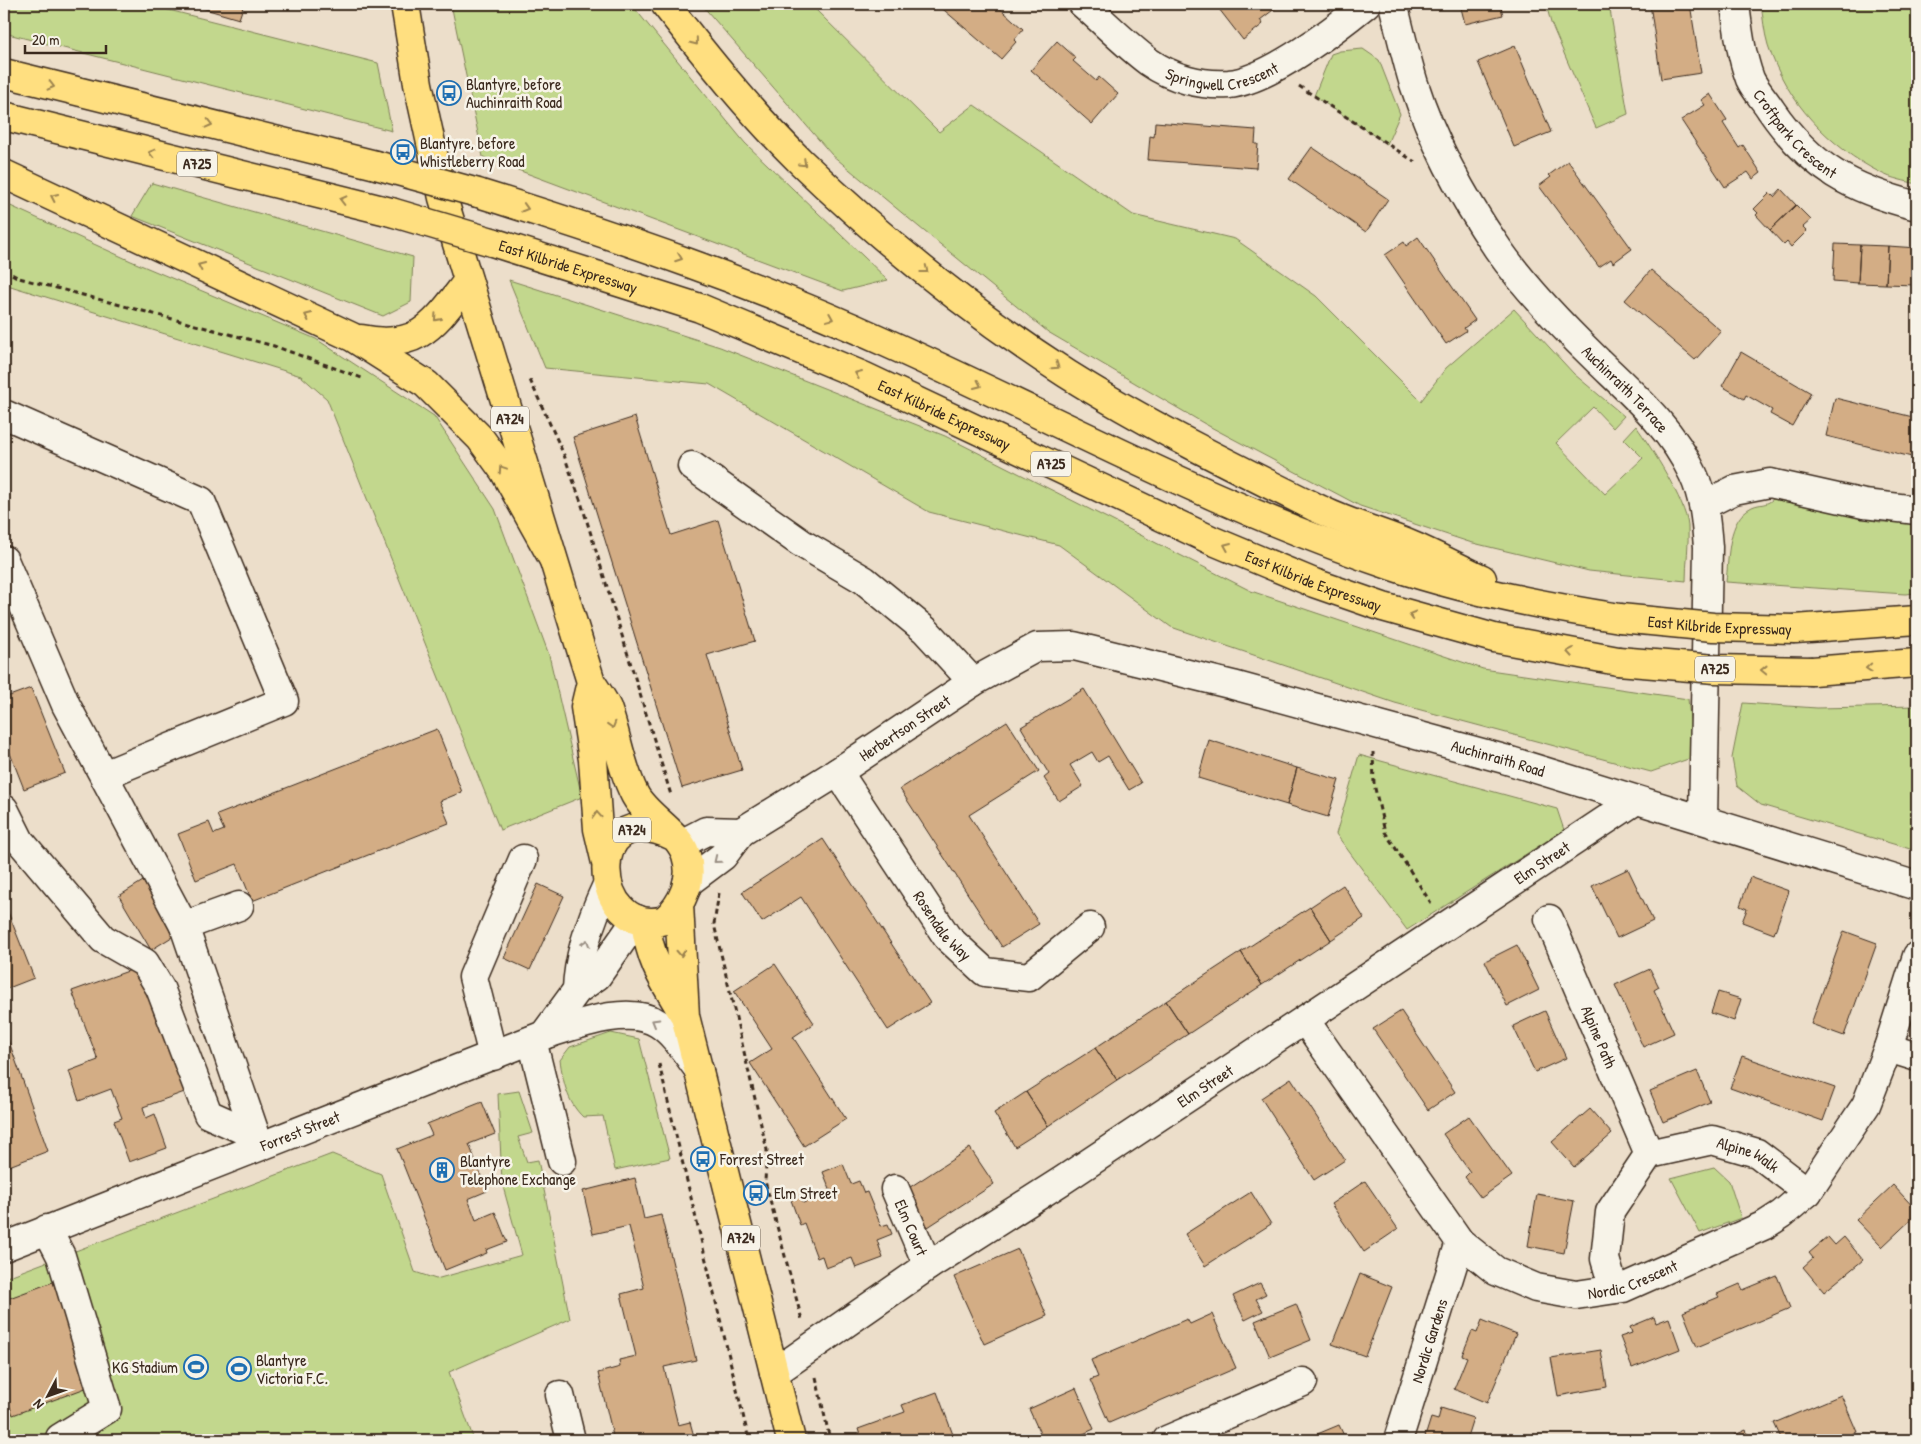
<svg xmlns="http://www.w3.org/2000/svg" width="1921" height="1444" font-family="'Patrick Hand',sans-serif">
<style>
.green{fill:#c2d78d;stroke:#7e8056}
.building{fill:#d3ad85;stroke:#3b2a1e}
.lines{fill:none;stroke-linecap:round;stroke-linejoin:round}
.minor-casing{stroke:#3b2a1e;stroke-width:31}
.major-casing{stroke:#3b2a1e;stroke-width:31}
.highway-casing{stroke:#3b2a1e;stroke-width:31}
.path{stroke:#3b2a1e;stroke-width:3;stroke-dasharray:5 4;stroke-linecap:butt}
.minor{stroke:#f7f3e8;stroke-width:28}
.major{stroke:#ffdf80;stroke-width:28}
.highway{stroke:#ffdf80;stroke-width:28}
.highway-bridge-casing{stroke:#3b2a1e;stroke-width:31;stroke-linecap:butt}
.highway-bridge{stroke:#ffdf80;stroke-width:28}
.oneway{stroke:#9d844f}
.oneway2{stroke:#998e83}
.labels{text-anchor:middle;stroke-width:5;stroke-linejoin:round;paint-order:stroke}
.shield{fill:#f7f3e8;stroke:#73665b;stroke-width:1}
.shield-label{font-size:15px;font-weight:bold;fill:#3b2a1e}
.street-label{font-size:16px;fill:#3b2a1e;stroke:#f7f3e8}
.poi-label{font-size:16px;fill:#3b2a1e;stroke:#f7f3e8;text-anchor:start}
</style>
<rect width="100%" height="100%" fill="#ecdeca"/>
<filter id="ink" filterUnits="userSpaceOnUse"><feTurbulence type="fractalNoise" baseFrequency=".02" numOctaves="2"/><feDisplacementMap in="SourceGraphic" scale="10" xChannelSelector="R" yChannelSelector="G"/><feConvolveMatrix kernelMatrix="1 2 1 2 8 2 1 2 1" color-interpolation-filters="sRGB"/></filter>
<g filter="url(#ink)">
<path class="green" d="M4,4H145L378,63L392,131L4,33Z
M451,4H631L745,143L888,280L843,291L483,157Z
M701,4H810L939,132L974,105L1133,215L1235,239L1316,296L1421,401L1446,368L1514,309L1574,374L1624,416L1613,428L1593,407L1556,443L1605,494L1643,458L1624,439L1636,426C1651,447 1686,502 1688,526C1689,544 1686,563 1686,581L1589,571L1469,542L1360,506L1205,424L1048,332L919,227L832,155Z
M1546,4H1609L1628,114L1596,128L1551,23Z
M1761,4H1917V184C1906,181 1892,179 1881,173C1829,147 1786,101 1768,45C1764,32 1763,17 1761,4Z
M1363,49L1379,60L1400,114L1387,144L1314,96L1331,54L1340,51Z
M152,183L413,257L411,302L383,316L132,216Z
M4,203L131,261L316,339L434,416L495,509L549,655L582,797L500,830L327,399L301,376L4,284Z
M509,280L720,347L945,436L1251,591L1483,669L1688,699L1694,757L1651,772L1395,703L1171,627L1059,545L929,512L709,384L545,368Z
M1773,499L1880,522H1917V593L1905,594L1726,582C1729,558 1727,519 1752,507C1761,503 1766,506 1773,499Z
M1743,703L1817,708L1917,706V851L1761,805L1737,786L1732,758Z
M1359,755L1557,809L1564,830L1407,930L1336,834Z
M611,1033L639,1039L670,1158L615,1170L603,1116L583,1117C567,1102 563,1081 560,1060L570,1047Z
M519,1091L533,1133L518,1137L527,1162L538,1160L570,1319L449,1372L474,1440H4V1278L332,1154L381,1174L415,1272L436,1279L522,1255L502,1183L498,1094Z
M1714,1167L1729,1181L1741,1218L1700,1233L1671,1178Z"/>
<path class="building" d="M188,4H244L239,19Z
M937,4H995L1023,29L1014,40L1016,42L1001,59Z
M1149,4H1160L1155,9Z
M1226,4H1281L1260,20L1263,24L1243,40L1219,9Z
M1460,4H1500L1503,15L1465,24Z
M1650,4H1690L1701,73L1661,79Z
M1057,41L1076,58L1073,61L1096,81L1099,77L1118,94L1092,124L1031,70Z
M1515,46L1551,132L1514,147L1478,62Z
M1710,94L1727,120L1723,123L1739,148L1743,145L1761,173L1753,179L1748,172L1725,187L1681,120L1705,105L1701,100Z
M1155,122L1256,130L1255,144H1258L1256,168L1148,160L1150,136L1154,137Z
M1312,147L1388,199L1366,232L1289,179Z
M1568,161L1632,249L1613,263L1611,259L1599,267L1539,186L1551,177L1549,175Z
M1781,189L1796,205L1770,230L1756,215L1758,213L1754,209L1770,193L1774,197Z
M1796,205L1811,220L1803,227L1807,231L1791,247L1787,242L1784,245L1770,230Z
M1418,237L1475,320L1464,328L1466,331L1446,344L1385,255L1404,242L1406,246Z
M1835,244L1860,245L1858,283L1833,281Z
M1860,245L1888,246L1886,284L1858,283Z
M1888,246L1917,248L1915,285L1886,284Z
M1917,248V285H1915Z
M1651,270L1721,331L1695,360L1625,300Z
M1741,352L1811,393L1792,426L1770,414L1772,410L1746,395L1744,399L1722,386Z
M1835,398L1917,418L1916,458L1826,436Z
M635,417L671,535L718,520L755,641L707,655L742,770L682,788L573,437Z
M31,688L65,773L24,789L4,738V698Z
M1084,689L1141,783L1129,790L1108,756L1098,762L1092,752L1070,765L1083,786L1059,801L1044,778L1049,774L1021,727Z
M1007,721L1039,771L969,815L1039,924L1002,947L900,789Z
M437,729L462,792L440,801L449,823L252,901L237,864L196,880L178,834L209,822L214,834L224,830L217,815Z
M1209,740L1297,768L1287,805L1198,778Z
M1297,768L1339,780L1328,817L1287,805Z
M823,839L930,1003L888,1030L801,897L762,922L742,892Z
M1628,869L1653,921L1617,938L1592,886Z
M1750,877L1789,891L1774,934L1742,922L1747,909L1740,906Z
M143,881L175,935L151,950L119,896Z
M538,884L564,896L530,970L504,958Z
M1343,885L1364,918L1331,940L1310,907Z
M4,902L34,978L6,989L4,982Z
M1310,907L1331,940L1262,985L1241,952Z
M1844,931L1877,943L1844,1036L1811,1024Z
M1517,945L1539,990L1507,1006L1485,961Z
M1241,952L1262,985L1188,1034L1166,1001Z
M775,964L814,1023L793,1037L846,1119L804,1146L750,1063L772,1049L734,991Z
M145,965L190,1090L143,1107L146,1118L155,1114L167,1148L129,1162L114,1121L122,1118L111,1089L79,1101L69,1071L98,1060L72,991Z
M1650,969L1659,987L1654,990L1674,1033L1643,1047L1615,985Z
M1718,992L1741,999L1734,1021L1711,1013Z
M1166,1001L1188,1034L1117,1080L1095,1048Z
M1401,1011L1455,1092L1428,1110L1373,1029Z
M1545,1011L1566,1058L1535,1072L1513,1026Z
M4,1028L48,1151L4,1168Z
M1095,1048L1117,1080L1048,1126L1026,1092Z
M1742,1056L1835,1088L1823,1121L1730,1088Z
M1697,1071L1710,1102L1663,1122L1650,1091Z
M1291,1078L1345,1160L1314,1180L1261,1098Z
M1026,1092L1048,1126L1015,1147L994,1113Z
M482,1102L495,1134L469,1144L487,1191L468,1199L476,1220L495,1212L507,1242L486,1250L487,1253L445,1270L397,1149L432,1135L427,1124Z
M1590,1109L1612,1134L1574,1167L1552,1142Z
M1469,1116L1512,1176L1481,1198L1465,1177L1470,1172L1443,1134Z
M1917,1139V1153L1913,1152Z
M970,1148L994,1184L928,1227L904,1191Z
M843,1164L851,1184L859,1181L864,1193L867,1192L881,1226L888,1224L892,1234L877,1240L883,1258L856,1268L852,1258L826,1268L822,1256L817,1258L804,1223L800,1225L791,1200L801,1196L803,1203L831,1192L823,1172Z
M635,1178L644,1219L661,1215L696,1360L664,1367L678,1425L690,1422L695,1440H614L598,1373L620,1367L619,1360L636,1356L621,1294L644,1288L629,1226L593,1234L583,1191Z
M1365,1181L1398,1229L1364,1252L1331,1204Z
M1893,1185L1917,1211V1214L1882,1247L1856,1220Z
M1251,1192L1271,1224L1205,1266L1185,1234Z
M1537,1194L1574,1201L1564,1253L1528,1246Z
M1828,1237L1835,1245L1844,1237L1863,1260L1824,1292L1803,1267L1813,1258L1809,1253Z
M1018,1249L1047,1316L984,1344L954,1277Z
M1360,1274L1392,1287L1365,1356L1332,1344Z
M1777,1276L1790,1308L1697,1347L1683,1312L1719,1297L1717,1294L1740,1284L1743,1290Z
M53,1282L91,1386L13,1415L4,1391V1300Z
M1260,1283L1266,1294L1256,1299L1263,1311L1245,1320L1233,1296Z
M1296,1304L1311,1340L1270,1357L1255,1321Z
M1212,1314L1236,1368L1109,1423L1090,1380L1098,1377L1091,1360L1187,1319L1190,1324Z
M1654,1317L1656,1323L1669,1318L1680,1349L1632,1368L1620,1337L1632,1333L1630,1327Z
M1482,1320L1516,1334L1487,1403L1454,1389L1467,1357L1462,1355L1472,1331L1477,1333Z
M1601,1350L1607,1387L1558,1396L1551,1358Z
M1076,1388L1094,1429L1070,1440H1043L1029,1409Z
M937,1392L955,1440H848L860,1435L858,1429L905,1412L902,1405Z
M1841,1395L1857,1432L1839,1440H1782L1774,1423Z
M1441,1408L1473,1418L1466,1440H1424L1431,1418L1438,1420Z
M1339,1425L1346,1440H1303Z
M1746,1430L1750,1440H1724Z"/>
<g class="lines">
<defs>
<g id="minor">
<path id="s1" d="M1083,4C1105,23 1126,45 1149,62C1172,78 1201,86 1229,84C1269,80 1334,30 1366,4"/>
<path id="s2" d="M1393,4C1400,30 1406,58 1414,84C1433,143 1463,198 1498,249C1526,289 1561,325 1596,359C1632,394 1671,427 1693,474C1704,497 1706,521 1708,547L1703,819"/>
<path id="s3" d="M1735,4C1738,29 1741,55 1750,79C1755,90 1765,100 1771,110C1811,168 1851,189 1917,206"/>
<path d="M4,416L6,415L201,501L284,701L104,775"/>
<path d="M692,466L801,543L864,580L925,630L973,682"/>
<path d="M1704,505L1734,490L1770,483L1864,504L1917,510"/>
<path d="M4,560L66,705L184,926L259,1145"/>
<path id="s4" d="M838,772L947,937L985,972L1029,977L1090,927"/>
<path d="M4,809L20,841L103,939L145,963L160,988L208,1114L255,1135"/>
<path d="M681,844L706,831L741,832"/>
<path id="s5" d="M687,883L723,856L741,832L838,772L973,682L1037,647L1074,646L1233,685L1504,759L1917,886"/>
<path id="s6" d="M1549,919L1649,1154"/>
<path d="M184,926L239,906"/>
<path d="M577,990C578,954 592,917 607,885"/>
<path id="s7" d="M1305,1020L1460,1242L1496,1271L1536,1288L1576,1295L1623,1288L1765,1225L1782,1214L1808,1192L1866,1105L1888,1048L1917,956"/>
<path d="M544,1035C576,1025 630,1004 659,1024C676,1035 687,1055 699,1070"/>
<path d="M532,1040L562,1161"/>
<path d="M1888,1048L1917,1057"/>
<path d="M493,1056L473,977L523,859"/>
<path id="s8" d="M895,1189L928,1266"/>
<path d="M47,1229L61,1256L107,1409L60,1438"/>
<path id="s9" d="M4,1247L544,1035L577,990L597,976L637,919"/>
<path id="s10" d="M1614,1289L1605,1259L1610,1212L1649,1154L1712,1140L1757,1153L1808,1192"/>
<path id="s11" d="M774,1373L928,1266L1063,1180L1636,800"/>
<path d="M560,1395L571,1440"/>
<path d="M1167,1440L1303,1382"/>
<path id="s12" d="M1398,1440L1460,1242"/>
</g>
<path id="major" d="M405,4L418,84L443,198L591,682C596,690 603,699 607,708C617,736 621,768 635,795C647,817 679,832 686,855C694,879 683,904 665,920C591,941 580,792 673,836
M591,682L585,707L593,760L598,829L606,863
M679,904L685,1016L791,1440
M645,922C651,963 662,978 683,1013"/>
<g id="highway">
<path d="M665,4C707,58 751,113 801,162C882,240 972,313 1067,374C1148,425 1236,468 1323,511C1352,525 1383,533 1413,546C1436,556 1459,568 1482,579"/>
<path d="M4,73L376,165"/>
<path d="M4,116L391,212"/>
<path d="M4,174L352,337L426,384L480,438L504,471L552,557"/>
<path d="M478,193C617,236 755,283 887,343C1054,418 1218,508 1392,566C1466,591 1543,606 1620,618"/>
<path id="s13" d="M492,242L700,308L863,376L1211,540L1314,583L1383,607L1494,638L1618,661"/>
<path d="M361,339C420,351 435,323 468,281"/>
<path d="M1795,629L1917,620"/>
<path d="M1812,671L1917,663"/>
</g>
</defs>
<use href="#minor" class="minor-casing"/>
<use href="#major" class="major-casing"/>
<use href="#highway" class="highway-casing"/>
<path class="path" d="M1299,86L1415,162
M4,270L19,278L274,346L362,378
M530,380L564,455L581,502L671,795
M1373,752L1374,784L1385,832L1431,903
M719,893L714,924L767,1150L765,1181L802,1320
M659,1064L749,1440
M816,1377L830,1440"/>
<use href="#minor" class="minor"/>
<use href="#major" class="major"/>
<use href="#highway" class="highway"/>
<defs>
<g id="highway-bridge">
<path d="M376,165L478,193"/>
<path d="M391,212L492,242"/>
<path id="s14" d="M1620,618L1713,627L1795,629"/>
<path d="M1618,661L1715,669L1812,671"/>
</g>
</defs>
<use href="#highway-bridge" class="highway-bridge-casing"/>
<use href="#highway-bridge" class="highway-bridge"/>
</g>
<defs><path id="oneway-chevron" d="M-2-3.5L2.5 0L-2 3.5" fill="none" stroke-width="1.6" stroke-linecap="round" stroke-linejoin="round" transform="scale(1.25)"/></defs>
<g class="oneway">
<use href="#oneway-chevron" transform="translate(695 42) rotate(51)"/>
<use href="#oneway-chevron" transform="translate(51 86) rotate(14)"/>
<use href="#oneway-chevron" transform="translate(209 124) rotate(14)"/>
<use href="#oneway-chevron" transform="translate(152 153) rotate(-166)"/>
<use href="#oneway-chevron" transform="translate(803 163) rotate(44)"/>
<use href="#oneway-chevron" transform="translate(54 197) rotate(-155)"/>
<use href="#oneway-chevron" transform="translate(343 200) rotate(-166)"/>
<use href="#oneway-chevron" transform="translate(525 208) rotate(17)"/>
<use href="#oneway-chevron" transform="translate(679 258) rotate(20)"/>
<use href="#oneway-chevron" transform="translate(201 266) rotate(-155)"/>
<use href="#oneway-chevron" transform="translate(925 270) rotate(38)"/>
<use href="#oneway-chevron" transform="translate(308 316) rotate(-155)"/>
<use href="#oneway-chevron" transform="translate(437 318) rotate(132)"/>
<use href="#oneway-chevron" transform="translate(830 318) rotate(23)"/>
<use href="#oneway-chevron" transform="translate(1056 366) rotate(34)"/>
<use href="#oneway-chevron" transform="translate(858 374) rotate(-157)"/>
<use href="#oneway-chevron" transform="translate(978 385) rotate(25)"/>
<use href="#oneway-chevron" transform="translate(502 469) rotate(-124)"/>
<use href="#oneway-chevron" transform="translate(1227 546) rotate(-157)"/>
<use href="#oneway-chevron" transform="translate(1412 615) rotate(-164)"/>
<use href="#oneway-chevron" transform="translate(1570 652) rotate(-170)"/>
<use href="#oneway-chevron" transform="translate(1869 668) rotate(176)"/>
<use href="#oneway-chevron" transform="translate(1764 670) rotate(-179)"/>
<use href="#oneway-chevron" transform="translate(612 725) rotate(73)"/>
<use href="#oneway-chevron" transform="translate(597 815) rotate(-94)"/>
<use href="#oneway-chevron" transform="translate(681 953) rotate(87)"/>
</g>
<g class="oneway2">
<use href="#oneway-chevron" transform="translate(717 860) rotate(141)"/>
<use href="#oneway-chevron" transform="translate(586 943) rotate(-72)"/>
<use href="#oneway-chevron" transform="translate(655 1022) rotate(-150)"/>
</g>
</g>
<defs>
<symbol id="bus-ring" viewBox="-11 -11 22 22"><circle r="9.5" fill="#f7f3e8" stroke="#1f6fb2" stroke-width="1.5"/><path d="M-5-6H5V4H4V6H2V4H-2V6H-4V4H-5ZM-3.5-4V0h7V-4ZM-3.5 1.2v1.5H-2V1.2ZM2 1.2v1.5H3.5V1.2Z" fill="#1f6fb2"/></symbol>
<symbol id="building-ring" viewBox="-11 -11 22 22"><circle r="9.5" fill="#f7f3e8" stroke="#1f6fb2" stroke-width="1.5"/><path d="M-4-6H4V6H1V3H-1V6H-4ZM-2.5-4.3h1.7v1.8h-1.7ZM.8-4.3h1.7v1.8H.8ZM-2.5-1h1.7V.8h-1.7ZM.8-1h1.7V.8H.8Z" fill="#1f6fb2"/></symbol>
<symbol id="stadium-ring" viewBox="-11 -11 22 22"><circle r="9.5" fill="#f7f3e8" stroke="#1f6fb2" stroke-width="1.5"/><path d="M0-5a6.5 5 0 1 0 0 10a6.5 5 0 1 0 0-10ZM-3.5-1.8h7v3.6h-7Z" fill="#1f6fb2"/></symbol>
</defs>
<g fill-rule="evenodd">
<use href="#bus-ring" x="435" y="79" width="28" height="28"/>
<use href="#bus-ring" x="389" y="138" width="28" height="28"/>
<use href="#bus-ring" x="689" y="1145" width="28" height="28"/>
<use href="#building-ring" x="428" y="1156" width="28" height="28"/>
<use href="#bus-ring" x="742" y="1179" width="28" height="28"/>
<use href="#stadium-ring" x="182" y="1353" width="28" height="28"/>
<use href="#stadium-ring" x="225" y="1355" width="28" height="28"/>
</g>
<g class="labels">
<g class="shield">
<rect x="177" y="151.5" width="40" height="25" rx="4"/>
<rect x="491" y="406.5" width="38" height="25" rx="4"/>
<rect x="1031" y="451.5" width="40" height="25" rx="4"/>
<rect x="1695" y="656.5" width="40" height="25" rx="4"/>
<rect x="613" y="817.5" width="38" height="25" rx="4"/>
<rect x="722" y="1225.5" width="38" height="25" rx="4"/>
</g>
<g class="shield-label">
<text x="197" y="169">A725</text>
<text x="510" y="424">A724</text>
<text x="1051" y="469">A725</text>
<text x="1715" y="674">A725</text>
<text x="632" y="835">A724</text>
<text x="741" y="1243">A724</text>
</g>
<g class="street-label">
<text dy="6" stroke="none"><textPath href="#s1" startOffset="166">Springwell Crescent</textPath></text>
<text dy="6" stroke="none"><textPath href="#s3" startOffset="148">Croftpark Crescent</textPath></text>
<text dy="6" stroke="none"><textPath href="#s13" startOffset="80">East Kilbride Expressway</textPath></text>
<text dy="6" stroke="none"><textPath href="#s2" startOffset="458">Auchinraith Terrace</textPath></text>
<text dy="6" stroke="none"><textPath href="#s13" startOffset="485">East Kilbride Expressway</textPath></text>
<text dy="6" stroke="none"><textPath href="#s13" startOffset="890">East Kilbride Expressway</textPath></text>
<text dy="6" stroke="none"><textPath href="#s14" startOffset="100">East Kilbride Expressway</textPath></text>
<text dy="6" stroke="none"><textPath href="#s5" startOffset="269">Herbertson Street</textPath></text>
<text dy="6" stroke="none"><textPath href="#s5" startOffset="900">Auchinraith Road</textPath></text>
<text dy="6" stroke="none"><textPath href="#s11" startOffset="922">Elm Street</textPath></text>
<text dy="6" stroke="none"><textPath href="#s4" startOffset="186">Rosendale Way</textPath></text>
<text dy="6" stroke="none"><textPath href="#s6" startOffset="128">Alpine Path</textPath></text>
<text dy="6" stroke="none"><textPath href="#s11" startOffset="518">Elm Street</textPath></text>
<text dy="6" stroke="none"><textPath href="#s9" startOffset="318">Forrest Street</textPath></text>
<text dy="6" stroke="none"><textPath href="#s10" startOffset="252">Alpine Walk</textPath></text>
<text dy="6" stroke="none"><textPath href="#s8" startOffset="42">Elm Court</textPath></text>
<text dy="6" stroke="none"><textPath href="#s7" startOffset="460">Nordic Crescent</textPath></text>
<text dy="6" stroke="none"><textPath href="#s12" startOffset="104">Nordic Gardens</textPath></text>
</g>
<g class="poi-label">
<text x="466" y="90">Blantyre, before<tspan x="466" dy="18">Auchinraith Road</tspan></text>
<text x="420" y="149">Blantyre, before<tspan x="420" dy="18">Whistleberry Road</tspan></text>
<text x="720" y="1165">Forrest Street</text>
<text x="460" y="1167">Blantyre<tspan x="460" dy="18">Telephone Exchange</tspan></text>
<text x="774" y="1199">Elm Street</text>
<text x="256" y="1366">Blantyre<tspan x="256" dy="18">Victoria F.C.</tspan></text>
<text x="178" y="1373" text-anchor="end">KG Stadium</text>
</g>
</g>
<rect width="1921" height="1444" fill="none" stroke="#f7f3e8" stroke-width="20"/>
<rect x="10" y="10" width="1901" height="1424" fill="none" stroke="#3b2a1e" stroke-width="2" filter="url(#ink)"/>
<g transform="translate(48 1396) rotate(229)" stroke="#f7f3e8" stroke-width="4" paint-order="stroke">
<path d="M0-4L9 19L0 12L-9 19Z" fill="#3b2a1e"/>
<text y="-8" font-size="14" font-weight="bold" text-anchor="middle" fill="#3b2a1e">N</text>
</g>
<path d="M25 45v8h81v-8" fill="none" stroke="#3b2a1e" stroke-width="2.5"/>
<text x="32" y="45" font-size="15" fill="#3b2a1e" stroke="#f7f3e8" stroke-width="4" paint-order="stroke">20 m</text>
</svg>
